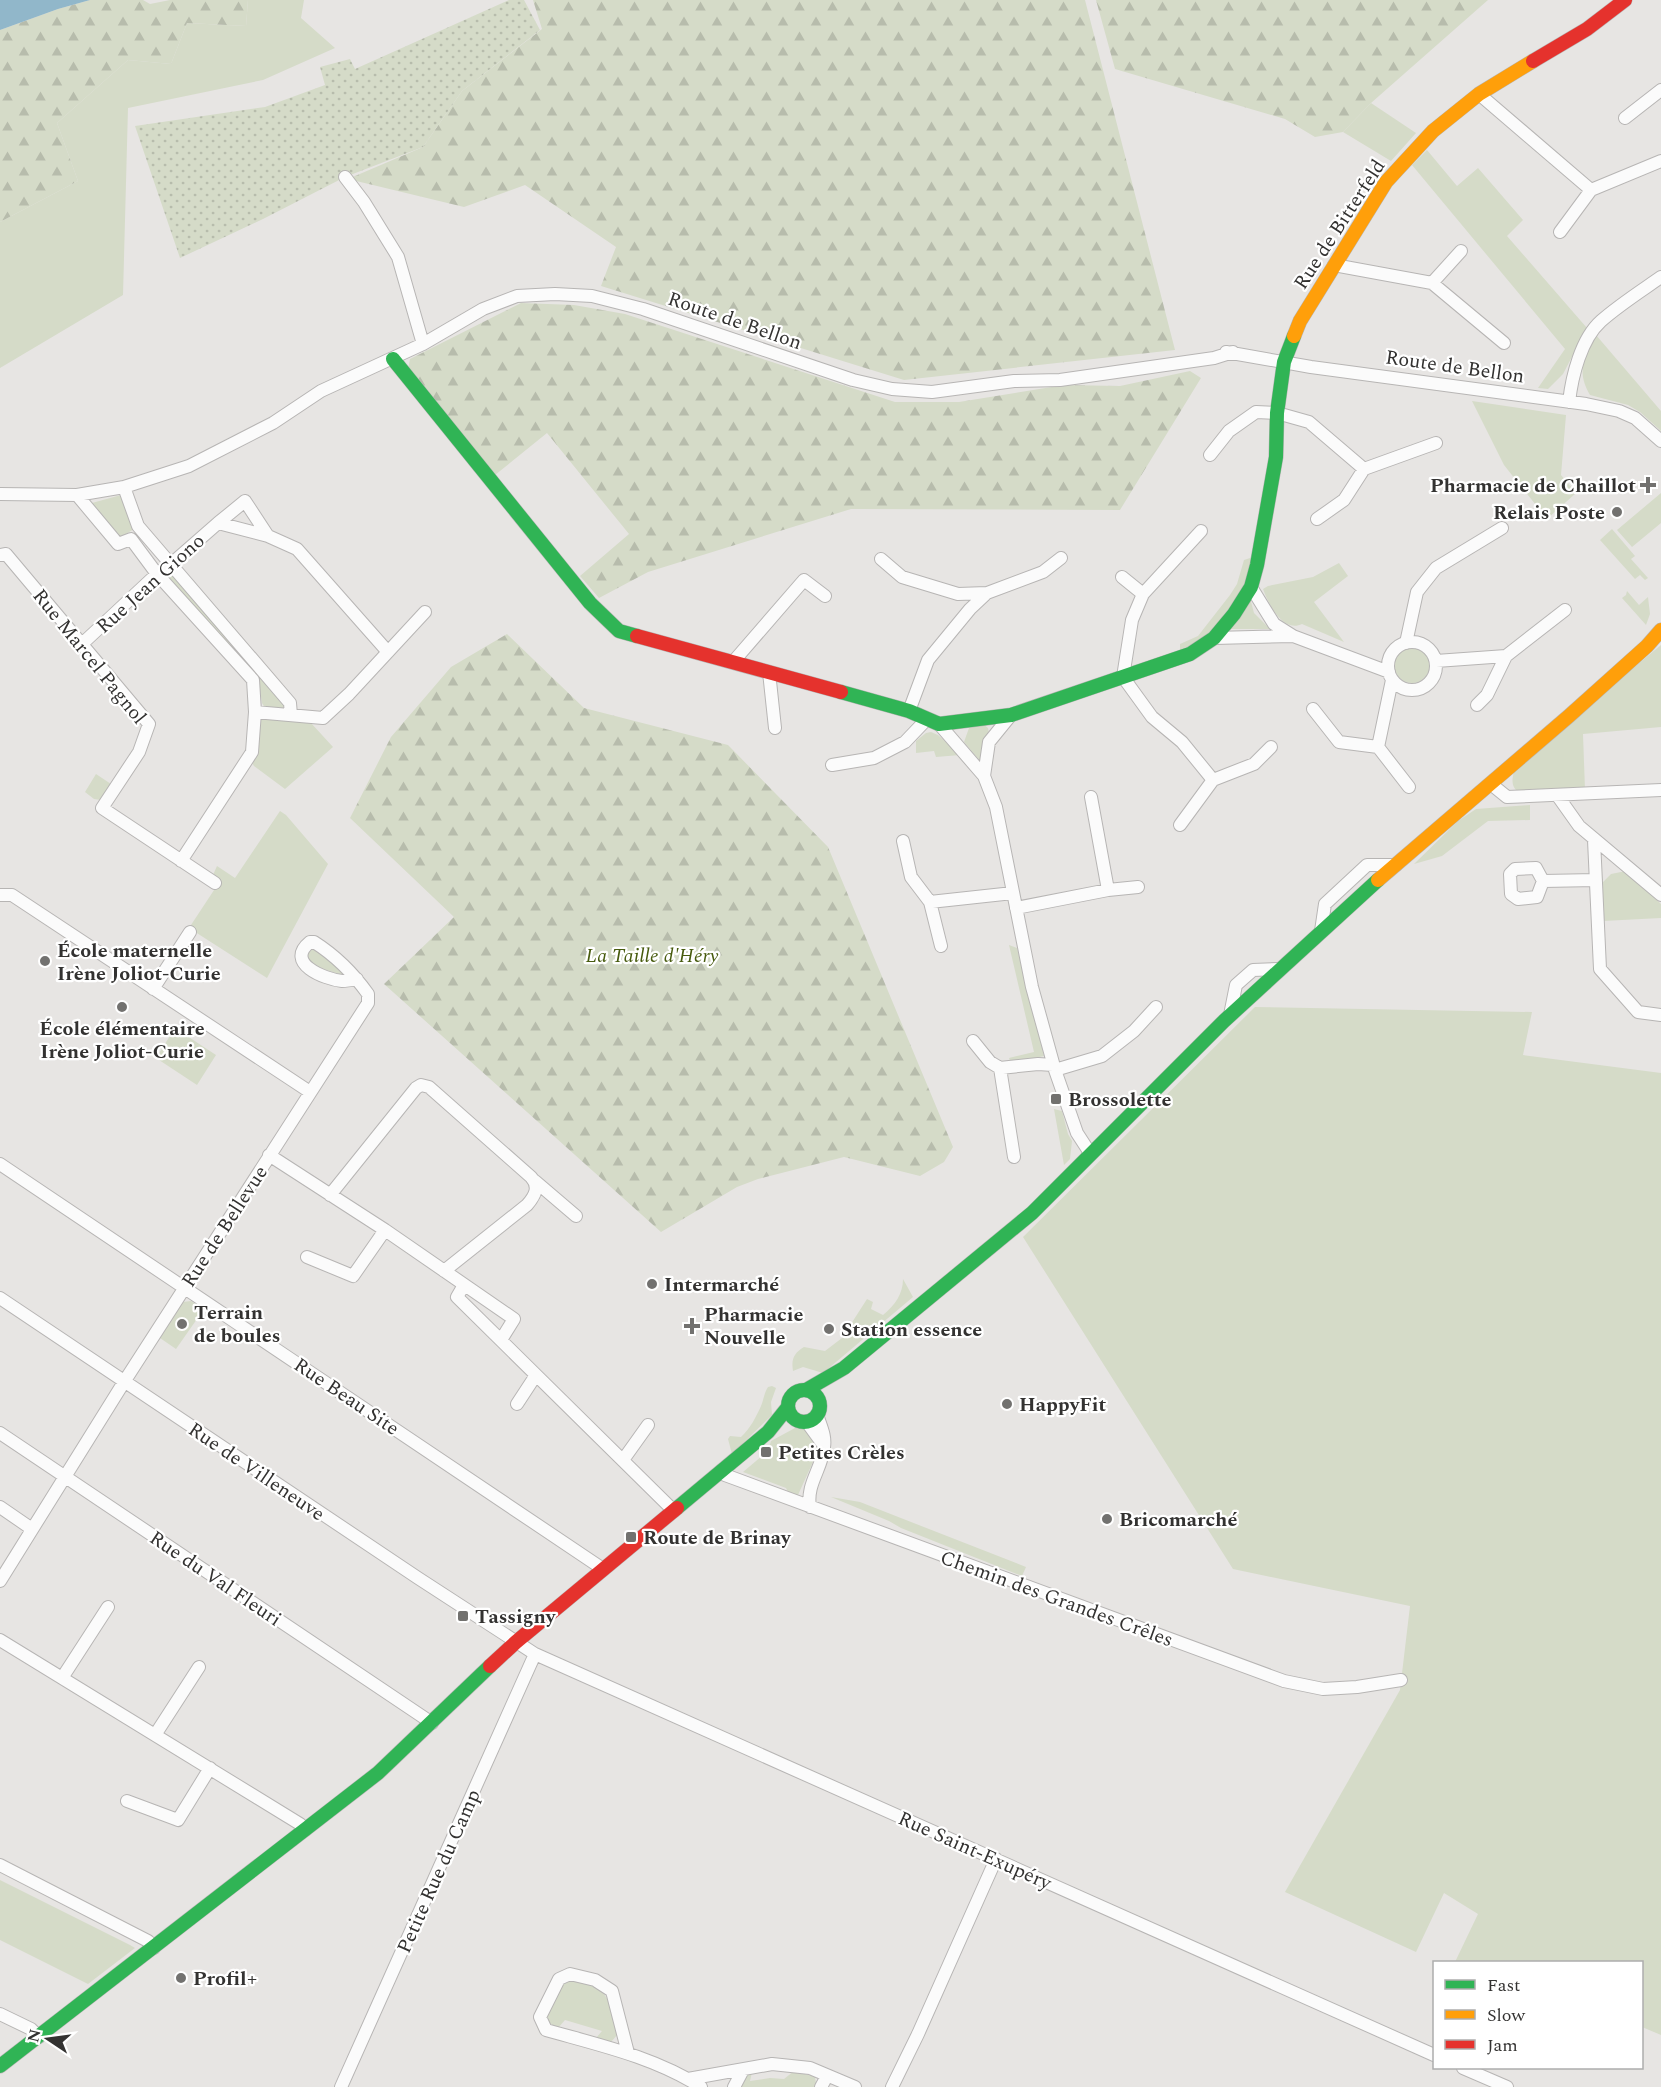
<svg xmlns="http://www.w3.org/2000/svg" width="1661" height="2087" font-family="Spectral,serif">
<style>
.grass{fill:#d5dbc8}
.forest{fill:url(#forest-firs)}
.park{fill:url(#park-dots)}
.water{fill:#91b7ca}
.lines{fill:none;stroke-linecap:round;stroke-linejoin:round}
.street-casing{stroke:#b7b5b4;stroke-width:14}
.fast-casing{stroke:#b7b5b4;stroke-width:15}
.slow-casing{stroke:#b7b5b4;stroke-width:15}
.jam-casing{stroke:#b7b5b4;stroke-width:15}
.street{stroke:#fbfbfb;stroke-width:12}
.fast{stroke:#30b455;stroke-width:14}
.slow{stroke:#ff9f0a;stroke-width:14}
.jam{stroke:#e5322d;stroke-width:14}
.poi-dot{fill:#72716f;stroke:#fff;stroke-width:2}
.labels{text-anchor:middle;stroke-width:4.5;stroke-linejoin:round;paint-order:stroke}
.street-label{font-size:20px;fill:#333231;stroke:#fff}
.poi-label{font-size:20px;font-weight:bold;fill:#333231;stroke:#fff;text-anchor:start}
.park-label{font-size:20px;font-style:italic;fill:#475b0e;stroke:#fff}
</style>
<defs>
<pattern id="forest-firs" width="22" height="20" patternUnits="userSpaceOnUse" patternTransform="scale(1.5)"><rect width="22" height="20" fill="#d5dbc8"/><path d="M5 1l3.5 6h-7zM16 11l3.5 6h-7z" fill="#b7bcac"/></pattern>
<pattern id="park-dots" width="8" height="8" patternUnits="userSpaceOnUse" patternTransform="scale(1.5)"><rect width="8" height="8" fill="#d5dbc8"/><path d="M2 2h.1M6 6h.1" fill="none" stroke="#b7bcac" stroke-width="1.8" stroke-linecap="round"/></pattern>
</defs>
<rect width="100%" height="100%" fill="#e7e5e3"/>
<path class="grass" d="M248,0H304L301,18L335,48L263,80L128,108L123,295L0,368V222L78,181L57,123L128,60L171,64L187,23L246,26Z
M1371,103L1416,133L1391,161L1343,132Z
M1427,150L1457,186L1478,168L1523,220L1507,236L1587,328L1563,374L1548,389L1538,388L1565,349L1412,165Z
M1596,335L1661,411V431L1640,412L1628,405L1590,395C1576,371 1584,359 1596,335Z
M1472,401L1566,415L1561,475L1576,493L1547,519L1504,465Z
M1661,493V523L1632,547L1617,530Z
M121,495L134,529L119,538L91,508L92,503Z
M1612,529L1635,556L1631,559L1648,578L1645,580L1640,575L1635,579L1600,540Z
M1253,557L1245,589L1211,634L1180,651V644L1198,636L1230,595L1237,584L1244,560Z
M1339,563L1348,576L1314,602L1344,642L1302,624C1283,633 1269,605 1263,589L1268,586L1313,577Z
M172,573L285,705L282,709L265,708L262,703L259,683L167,578Z
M1627,591L1639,605L1648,597L1650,614L1646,625L1622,598L1626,595Z
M1250,598L1254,613L1270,629H1229Z
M1661,645V727L1583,734L1585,790L1518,792C1511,786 1512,780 1514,771L1573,718Z
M1394 665a18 18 0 1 1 36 0a18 18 0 1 1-36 0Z
M261,718L311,723L333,747L285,789L254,766L251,761Z
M982,723L988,728L989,733L981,762L964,742L969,728Z
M931,732L938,735L960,755L936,757L934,751L916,753V741L926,733Z
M96,774L111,784L101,800L94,799L85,792Z
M1530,805V820L1488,821L1442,856L1414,864L1458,821L1476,809Z
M280,811L286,815L328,864L267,978L189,928L220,881L213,875L217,866L235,878Z
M1626,871L1661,904V918L1603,921L1602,883L1611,874Z
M1009,945L1017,948L1044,1056L1011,1063L1009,1058L1034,1052Z
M313,948L334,960L344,971L343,975C329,971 317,968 306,958L308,951Z
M1255,1007L1532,1012L1523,1055L1661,1073V2035L1642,2027V1962H1455L1478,1914L1444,1893L1416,1952L1285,1892L1400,1690L1410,1606L1233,1569L1023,1237Z
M175,1028L216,1055L197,1085L156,1058Z
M1054,1109L1062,1111L1068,1134L1072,1141L1070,1159L1064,1165Z
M903,1279L913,1297L823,1373L803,1367L793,1371C791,1359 794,1353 804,1347L825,1351L842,1338L867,1299L873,1302L871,1309L883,1315C895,1305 903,1294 903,1279Z
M191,1301L204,1309L176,1349L160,1338L183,1302Z
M772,1386L776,1388L771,1402L772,1415L732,1454L728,1439L730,1436L741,1437C750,1429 756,1417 761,1406C764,1399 764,1393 768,1387Z
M795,1428L803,1429L811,1433L817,1453L798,1495L788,1492L786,1488L743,1472L768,1451L771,1441Z
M831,1497L860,1502L1026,1567L1022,1576L901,1528L889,1521Z
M0,1880L130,1945L135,1948L88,1984L0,1940Z
M566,1979C608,1983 609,1998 618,2034L611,2042L596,2038L602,2031L565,2020L558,2028L547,2022C547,2009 556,1987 566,1979Z
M794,2071L815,2077L816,2083L814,2087H739L743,2078L752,2072L750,2081L770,2078L784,2079Z"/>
<path class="forest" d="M90,0H143L150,4L170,0H248L246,26L187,23L171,64L128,60L57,123L78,181L0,222V30L58,9Z
M533,0H1085L1175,350L904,380L601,286L616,247L525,185L464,207L348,179L423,147L462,91L542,29Z
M1096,0H1488L1371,103L1343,132L1315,137L1285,119L1115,69Z
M521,303L574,305L625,314L895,402H959L1064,385L1120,386L1190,371L1201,378L1120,510L851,509L648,572L599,598L580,576L629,534L547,433L495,475L408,369L410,359Z
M507,634L584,708L728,745L828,847L953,1147L944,1162L920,1176L844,1157L758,1179L737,1187L661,1232L384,984L454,917L350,818L391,737L451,667Z"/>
<path class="park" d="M509,0H524L540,30L462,91L423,147L345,177L263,219L180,258L135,126L265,107L325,85L320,67L350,59L355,69Z"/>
<path class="water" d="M0,0H90L58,9L0,30Z"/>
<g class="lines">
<defs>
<path id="street" d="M1479,94L1591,190
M1625,118L1661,90
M345,177L364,202L398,257L423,344
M1560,232L1591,190L1661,161
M1334,265L1432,283L1504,343
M1432,283L1461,251
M1226,352L1311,367L1586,404L1619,411L1635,418L1661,441
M1569,402C1572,376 1581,339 1601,321C1619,305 1641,291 1661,277
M1210,455L1229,431L1256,412L1277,413L1309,422L1364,469
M124,487L138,526L290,703L291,715
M0,494L77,495L124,487L189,466L273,423L321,391L423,344L483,309L517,296L555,294L592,296L643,309L853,380L892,389L932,392L1014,381L1060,380L1214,358L1233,352
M77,495L118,544L131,539L157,574L253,680L255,712L252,752L181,861
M1317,519L1344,500L1364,469L1436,443
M218,523L245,501L268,536L297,549L388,652
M1201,531L1143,594L1132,620L1123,677L1152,717L1182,742L1213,780
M0,555L6,554L149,724L139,752L102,808L215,883
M881,559L902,577L958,594L987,593L1043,572L1061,558
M1122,577L1143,594
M1251,587L1274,624L1293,636L1389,672
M1214,638L1293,636
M1388 666a24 24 0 1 1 48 0a24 24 0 1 1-48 0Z
M83,643L157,574L170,565L218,523L268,536
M1406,643L1417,592L1436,568L1502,528
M1436,661L1506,656L1565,610
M733,662L804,580L825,596
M769,672L775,728
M1392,680L1378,747L1409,787
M1477,705L1487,695L1506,656
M1313,709L1339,742L1378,747
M909,711L928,660L970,609L987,593
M255,712L323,718L349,694L425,612
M939,724L984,776L996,807L1032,987L1055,1070L1077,1133L1090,1153
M832,765L874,758L905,742L926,720
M984,776L989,742L1011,715
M1491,784L1507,797L1661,790
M1557,795L1579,826L1661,895
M1091,797L1108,890
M1180,825L1213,780L1254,764L1271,747
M1594,840L1600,969L1638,1012L1661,1015
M903,841L911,877L930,902L941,946
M1543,881L1537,897L1518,899L1511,894L1510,874L1515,869L1536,868L1543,881L1596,880
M0,895H12L310,1092
M930,902L1013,893
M1016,908L1108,890L1138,887
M1321,931L1325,904L1367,865H1396
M153,989L190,932
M1230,1015L1236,985L1253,970L1279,969
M973,1041L990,1062L1000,1068L1014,1157
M1000,1068L1038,1064L1053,1065
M1055,1070L1102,1056L1134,1031L1156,1007
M269,1155L385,1230L514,1319L501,1340
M0,1164L603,1569
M535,1181L576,1216
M330,1195L416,1088L421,1085L429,1087L531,1177C540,1187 535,1196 527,1205L444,1271
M307,1257L353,1276L385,1230
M464,1285L457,1297L674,1511
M0,1298L418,1578L535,1654L1434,2055
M517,1404L536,1375
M806,1421L822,1443
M0,1433L432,1723
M623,1460L648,1425
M721,1471L725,1475L1284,1681L1323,1689L1357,1687L1401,1680
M0,1507L32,1529
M810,1507C806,1484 822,1469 824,1447C826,1435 820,1425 817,1414
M0,1581L124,1382L368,1003V994C353,973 336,956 314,942H310C284,963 324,979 342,981C347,981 352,980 357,979
M0,1640L300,1824L305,1830
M62,1678L108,1607
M155,1735L199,1667
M127,1801L178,1820L210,1768
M0,1865L148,1941L154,1948
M0,2014L31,2029L39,2037
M628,2053L612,1991L595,1980L570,1974L559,1979L540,2017L546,2030C599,2045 654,2057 701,2087
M1463,2068L1507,2087
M688,2079L772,2064L810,2068L855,2087
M341,2087L535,1654
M734,2087L743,2070
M821,2087L827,2076
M892,2087L918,2034L996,1859"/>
<path id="fast" d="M393,359L590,603L619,631L637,636
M841,692L909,711L939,724L1011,715L1190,654L1214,638L1234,614L1251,587L1257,565L1276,457L1277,413L1284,362L1294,336
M806,1390L844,1368L1032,1213L1224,1021L1378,880
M788 1406a16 16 0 1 1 32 0a16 16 0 1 1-32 0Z
M677,1508L768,1432L788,1407
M0,2066L378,1773L490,1666"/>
<path id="slow" d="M1294,336L1300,321L1386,182L1433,131L1479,94L1533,61
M1378,880L1569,716L1647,646L1661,630"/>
<path id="jam" d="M1533,61L1587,29L1625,0
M637,636L841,692
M490,1666L516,1642L677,1508"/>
</defs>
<use href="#street" class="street-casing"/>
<use href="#fast" class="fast-casing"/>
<use href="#slow" class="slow-casing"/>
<use href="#jam" class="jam-casing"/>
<use href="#street" class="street"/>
<use href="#fast" class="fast"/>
<use href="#slow" class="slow"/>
<use href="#jam" class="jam"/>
</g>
<g class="poi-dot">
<path d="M1645 476h6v6h6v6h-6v6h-6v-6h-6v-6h6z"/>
<circle cx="1617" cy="512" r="6"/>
<circle cx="45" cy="961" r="6"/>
<circle cx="122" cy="1007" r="6"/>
<rect x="1050" y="1093" width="12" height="12" rx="3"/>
<circle cx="652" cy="1284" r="6"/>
<circle cx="182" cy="1324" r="6"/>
<path d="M689 1317h6v6h6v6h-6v6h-6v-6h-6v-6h6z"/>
<circle cx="829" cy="1329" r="6"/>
<circle cx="1007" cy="1404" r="6"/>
<rect x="760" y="1446" width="12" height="12" rx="3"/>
<circle cx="1107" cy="1519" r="6"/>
<rect x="625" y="1531" width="12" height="12" rx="3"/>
<rect x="457" y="1610" width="12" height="12" rx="3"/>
<circle cx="181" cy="1978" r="6"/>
</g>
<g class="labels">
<g class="street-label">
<text transform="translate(1339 224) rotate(-57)" y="7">Rue de Bitterfeld</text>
<text transform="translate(735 320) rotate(19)" y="7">Route de Bellon</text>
<text transform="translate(1455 366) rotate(8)" y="7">Route de Bellon</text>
<text transform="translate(150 583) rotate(-42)" y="7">Rue Jean Giono</text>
<text transform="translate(90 656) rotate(51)" y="7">Rue Marcel Pagnol</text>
<text transform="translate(224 1226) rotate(-57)" y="7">Rue de Bellevue</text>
<text transform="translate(347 1396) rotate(34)" y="7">Rue Beau Site</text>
<text transform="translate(257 1471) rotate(34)" y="7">Rue de Villeneuve</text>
<text transform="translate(216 1578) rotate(34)" y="7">Rue du Val Fleuri</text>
<text transform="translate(1057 1598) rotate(20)" y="7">Chemin des Grandes Crêles</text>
<text transform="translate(975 1850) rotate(24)" y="7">Rue Saint-Exupéry</text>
<text transform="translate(438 1871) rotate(-66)" y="7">Petite Rue du Camp</text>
</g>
<g class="poi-label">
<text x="1636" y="492" text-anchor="end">Pharmacie de Chaillot</text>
<text x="1605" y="519" text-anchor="end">Relais Poste</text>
<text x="57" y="957">École maternelle<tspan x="57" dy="23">Irène Joliot-Curie</tspan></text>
<text x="122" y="1035" text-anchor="middle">École élémentaire<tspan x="122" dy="23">Irène Joliot-Curie</tspan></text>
<text x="1068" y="1106">Brossolette</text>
<text x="664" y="1291">Intermarché</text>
<text x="194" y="1319">Terrain<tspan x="194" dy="23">de boules</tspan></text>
<text x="704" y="1321">Pharmacie<tspan x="704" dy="23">Nouvelle</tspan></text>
<text x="841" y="1336">Station essence</text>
<text x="1019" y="1411">HappyFit</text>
<text x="778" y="1459">Petites Crèles</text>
<text x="1119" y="1526">Bricomarché</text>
<text x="643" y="1544">Route de Brinay</text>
<text x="475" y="1623">Tassigny</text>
<text x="193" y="1985">Profil+</text>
</g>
<g class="park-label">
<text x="652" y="962">La Taille d'Héry</text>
</g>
</g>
<rect x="1433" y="1961" width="210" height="108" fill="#ffffff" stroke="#adadad" stroke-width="1.5"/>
<rect x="1445" y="1980" width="30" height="9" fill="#30b455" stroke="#adadad" stroke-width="1.5"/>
<text x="1487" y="1991" font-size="18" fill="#333231">Fast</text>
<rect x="1445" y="2010" width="30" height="9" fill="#ff9f0a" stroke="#adadad" stroke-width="1.5"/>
<text x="1487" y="2021" font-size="18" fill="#333231">Slow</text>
<rect x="1445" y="2040" width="30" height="9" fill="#e5322d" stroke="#adadad" stroke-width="1.5"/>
<text x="1487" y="2051" font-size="18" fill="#333231">Jam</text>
<g transform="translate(48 2039) rotate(283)" stroke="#ffffff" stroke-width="4.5" paint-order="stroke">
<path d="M0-4.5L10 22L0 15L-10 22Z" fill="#333231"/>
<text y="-9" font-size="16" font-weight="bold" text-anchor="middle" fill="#333231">N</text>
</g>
</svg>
